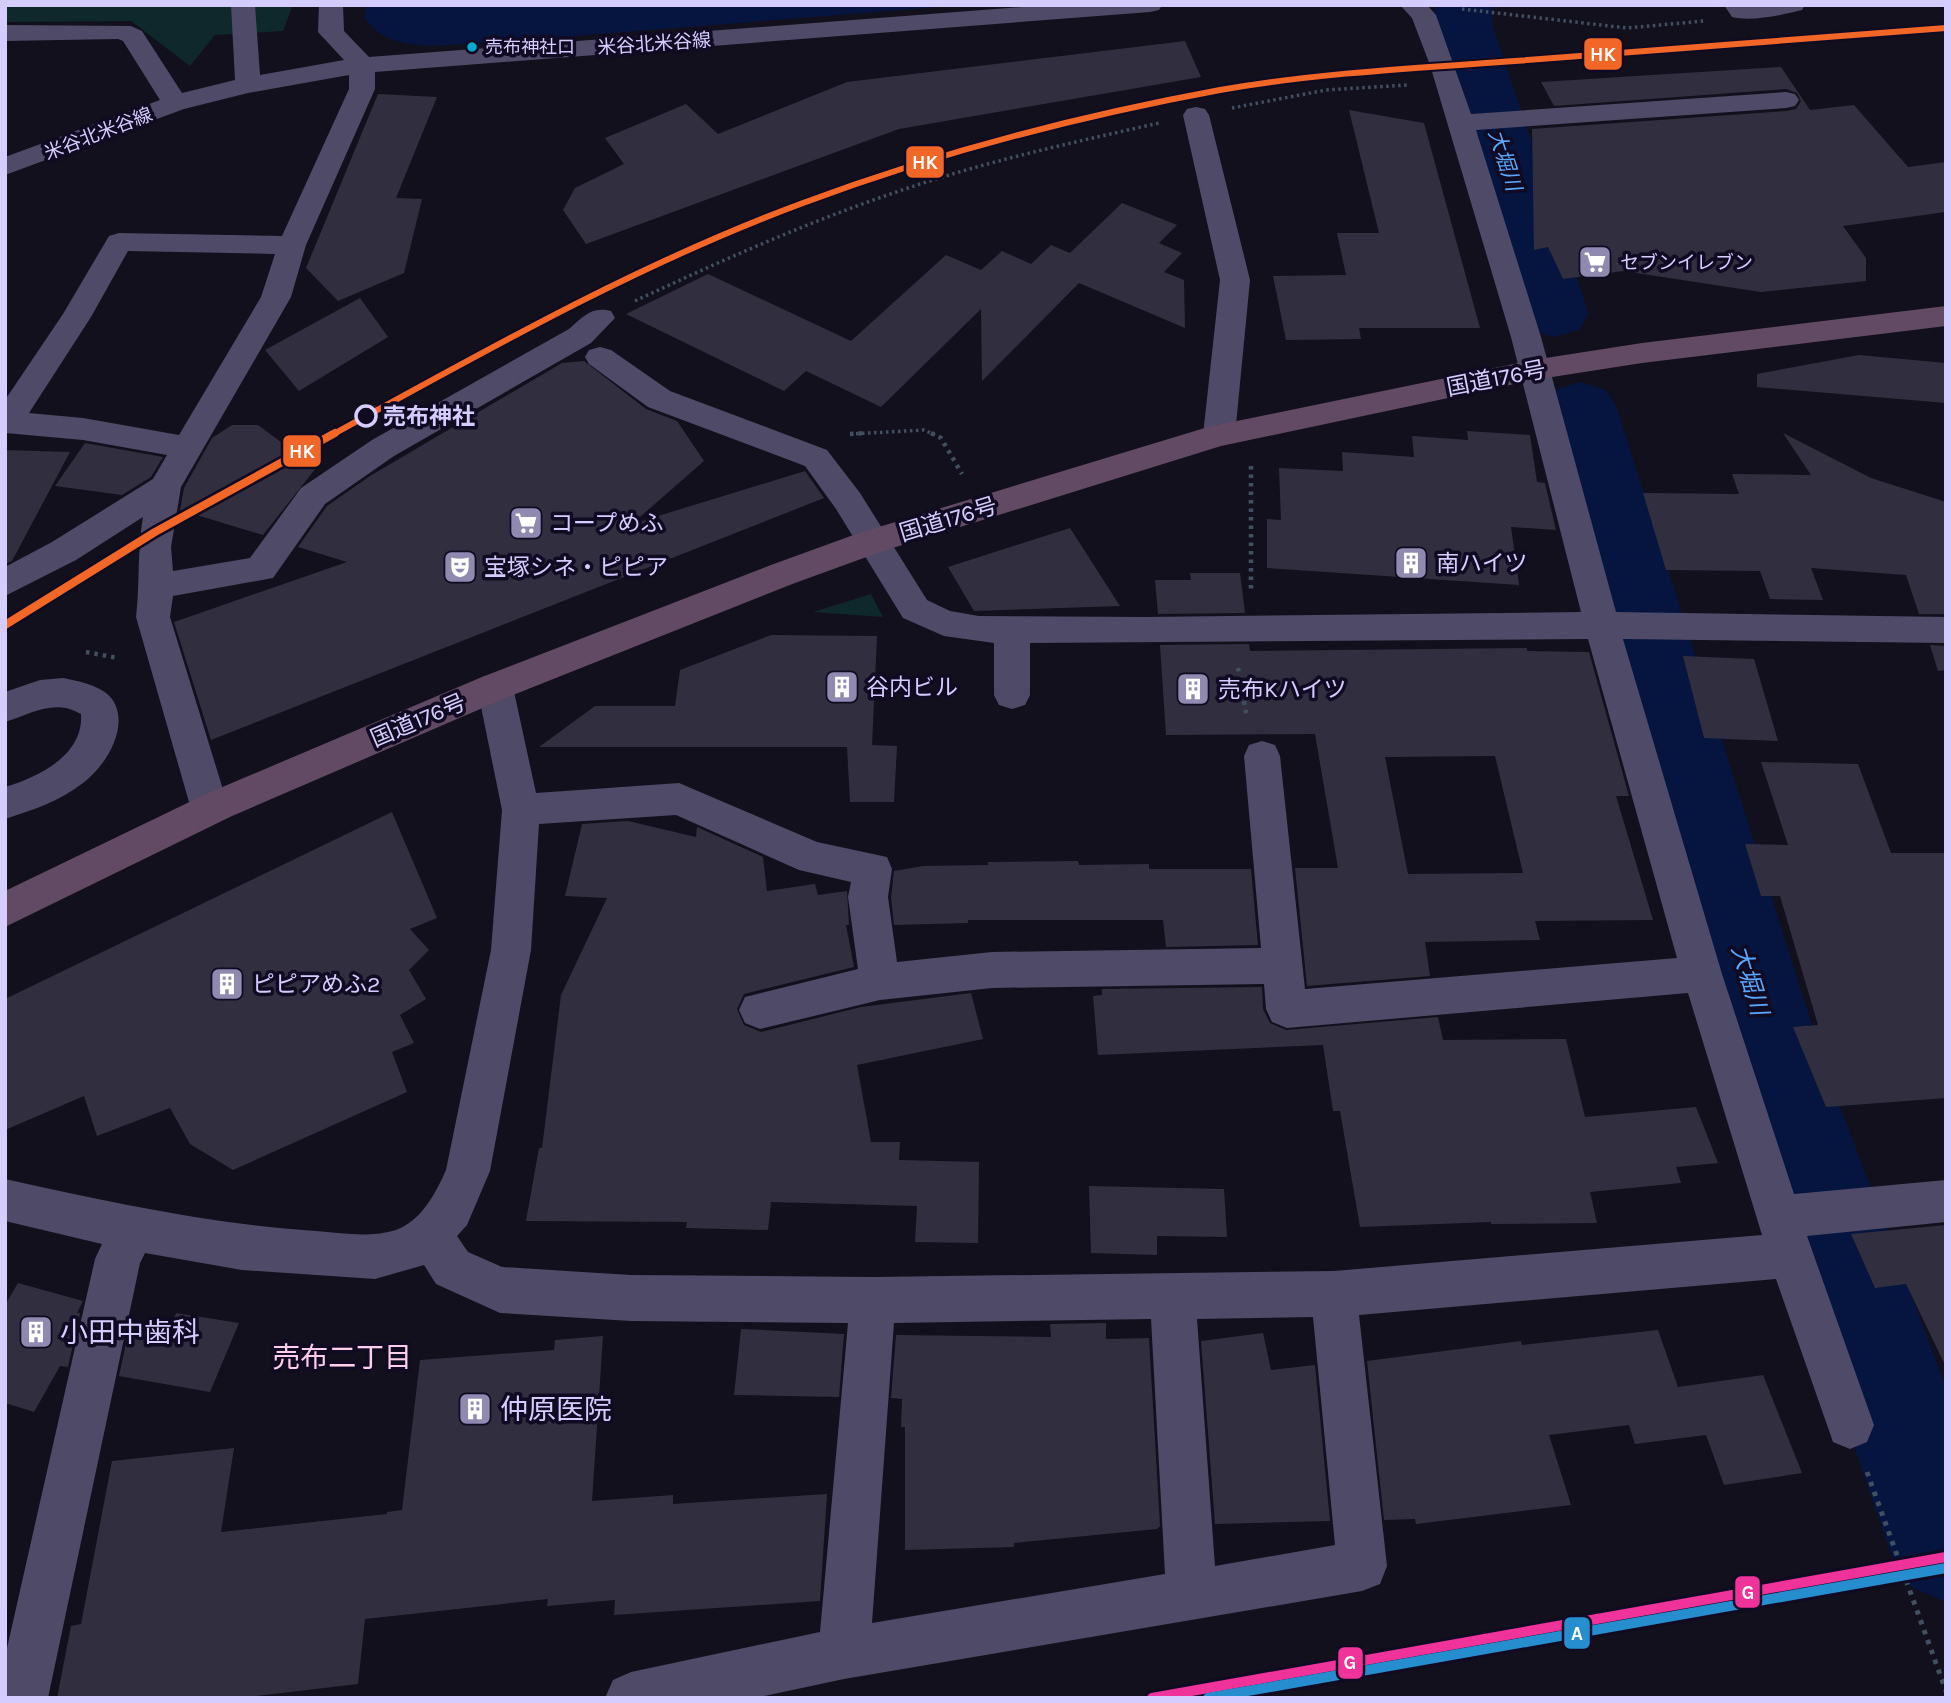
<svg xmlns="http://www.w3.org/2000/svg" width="1951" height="1703" font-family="Karla,'Noto Sans JP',sans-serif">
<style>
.green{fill:#0e282b}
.water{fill:#05153f}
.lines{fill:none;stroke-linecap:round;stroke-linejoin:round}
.river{fill:#05153f;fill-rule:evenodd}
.building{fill:#312e3f;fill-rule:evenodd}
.path-far2{stroke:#414f60;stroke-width:3.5;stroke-dasharray:2.5 3.5;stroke-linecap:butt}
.path-far1{stroke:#414f60;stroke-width:4.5;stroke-dasharray:3.5 5;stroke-linecap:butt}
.path{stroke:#414f60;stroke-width:5;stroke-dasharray:4.5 6;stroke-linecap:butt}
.minor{fill:#4e4a67;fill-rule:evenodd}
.highway{fill:#624a64;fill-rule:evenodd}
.rail-1-casing{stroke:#100b22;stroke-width:16}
.rail-2-far1-casing{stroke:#100b22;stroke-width:10}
.rail-2-casing{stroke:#100b22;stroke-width:13}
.rail-3-casing{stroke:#100b22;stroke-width:16}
.rail-1{stroke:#ef339a;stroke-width:10}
.rail-2-far1{stroke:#f26627;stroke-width:6}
.rail-2{stroke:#f26627;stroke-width:8}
.rail-3{stroke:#268ecf;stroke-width:10}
.bus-dot{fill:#00a9ce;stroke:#100b22;stroke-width:2.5}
.stop-dot{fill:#100b22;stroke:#d5ccff;stroke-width:3.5}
.labels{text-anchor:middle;stroke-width:7;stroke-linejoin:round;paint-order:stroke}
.far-bus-label{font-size:18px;fill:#d5ccff;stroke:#100b22;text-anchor:start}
.far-street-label{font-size:19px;fill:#d5ccff;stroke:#100b22}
.far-poi-label{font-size:19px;fill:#d5ccff;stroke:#100b22;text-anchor:start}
.far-water-label{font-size:21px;font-style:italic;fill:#5aa7ff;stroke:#100b22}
.street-label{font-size:23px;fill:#d5ccff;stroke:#100b22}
.stop-label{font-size:23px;font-weight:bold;fill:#d5ccff;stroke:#100b22;text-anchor:start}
.poi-label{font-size:23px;fill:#d5ccff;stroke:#100b22;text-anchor:start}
.water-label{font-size:24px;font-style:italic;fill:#5aa7ff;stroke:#100b22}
.near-poi-label{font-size:28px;fill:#d5ccff;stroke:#100b22;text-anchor:start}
.near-neighbourhood-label{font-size:28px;fill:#ffceea;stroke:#100b22}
.line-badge{stroke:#100b22;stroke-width:2.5}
.badge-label{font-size:19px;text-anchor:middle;font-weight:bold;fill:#fff}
</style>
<rect width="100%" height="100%" fill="#13101d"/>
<path class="green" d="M5,5H293L283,31L215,35L190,66L131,21L5,22Z
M871,594L883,617L813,612Z"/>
<path class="water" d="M366,5H964L486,43C446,44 387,56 364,16Z"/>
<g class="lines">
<path class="river" d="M1436,5H1494L1492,23L1589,314L1579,330L1554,337L1529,330L1519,314L1432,23Z
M1580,382L1606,390L1617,408L1826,1069L1946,1387V1602L1905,1584L1887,1543L1726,1069L1543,408L1554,390Z"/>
</g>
<path class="building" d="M1185,41L1201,77L899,129L586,244L563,210L575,188L624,164L605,138L686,104L718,134L847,82Z
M1781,67L1810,110L1854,105L1908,167L1946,162V212L1843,226L1866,258V281L1761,292L1623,271L1563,279L1548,247L1534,250L1532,129L1786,111L1796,109L1801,101L1797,93L1786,89L1554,106L1541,82Z
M378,94L437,97L396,198L422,199L404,273L338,301L306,268Z
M1349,110L1424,123L1480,328H1359L1361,339L1286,340L1273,276L1346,275L1337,233H1379Z
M1122,203L1177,225L1159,243L1182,253L1164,272L1184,280L1185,328L1079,283L982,381L981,309L881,407L806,371L784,391L626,314L708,274L851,341L946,255L981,270L1002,251L1031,264L1051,245L1070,253Z
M360,298L388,337L299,391L265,350Z
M1859,355L1946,363V403L1757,387V374Z
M584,361L646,409L677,421L704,461L632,524L805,471L824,498L211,740L174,622L347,562L298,547L327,506L370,476L562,363Z
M232,425H258L316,468L263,535L180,510L184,488L212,438Z
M1467,431L1530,435L1537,482L1545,483L1556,530L1511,527L1519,585L1267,568V519L1281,520L1279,468L1343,471L1342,452L1414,457L1412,436L1468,440Z
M1783,433L1871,478L1946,502V614H1919L1906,575L1811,568L1823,600L1770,599L1760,571L1666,570L1643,493L1739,494L1732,474L1811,475Z
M85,443L163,457L151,477L122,495L55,486Z
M5,450L70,452L12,561L5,564Z
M1070,528L1120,606L974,611L948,567Z
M1190,573H1240L1245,613L1158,614L1155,580H1191Z
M771,635L877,636L872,745L897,746L894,802H850L847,747H539L595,706H675L680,670Z
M1249,644L1250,651L1527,648V651L1589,652L1629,796H1616L1653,920L1535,921L1540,940L1425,942L1430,976L1307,986L1295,868H1338L1315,734L1166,735L1160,645ZM1495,756L1523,873L1408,874L1385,757Z
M1930,645L1946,646V670L1938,671Z
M1683,656L1754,659L1778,741L1704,738Z
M1761,762L1858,764L1891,853H1946V1098L1826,1107L1793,1027L1818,1025L1780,896H1761L1745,844L1788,845Z
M392,812L437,918L410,929L429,950L409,970L426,999L400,1015L414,1043L392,1052L407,1092L233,1170L190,1144L170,1108L97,1136L84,1096L5,1130V999Z
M628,821L696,837L697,827L763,857L767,891L815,884L818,895L847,891L849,925H846L854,967L744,994L737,1009L744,1025L761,1032L861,1007L971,993L983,1039L857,1065L871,1142H900L899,1160L979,1162L978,1243L915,1242L917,1206L771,1202L768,1230L686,1228L687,1222L526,1221L539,1148H542L561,995L607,898L565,896L582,824Z
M1078,861L1079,865L1149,864V869H1251L1258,945L1166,947L1163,920H968V923L894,925L891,897L894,871L923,866L988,865V862Z
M1262,987L1263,1009L1270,1023L1286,1030L1438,1017L1443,1040L1566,1039L1585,1117L1696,1107L1718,1163L1676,1167L1681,1183L1590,1192L1597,1223L1491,1224V1222L1360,1227L1340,1111H1333L1323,1045L1098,1055L1093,996L1102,995V989Z
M1089,1186L1224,1189L1227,1237L1157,1236V1255L1091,1253Z
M1946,1225V1367L1906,1284L1875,1288L1851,1234Z
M18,1283L83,1301L77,1313H80L68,1367L60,1366L34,1412L5,1403V1305Z
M176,1313L239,1323L210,1392L119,1376L131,1320L171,1326Z
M1106,1323V1339L1149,1338L1160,1526L1157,1529L1014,1543V1547L905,1550V1427H901L902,1399L891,1398L896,1335L1051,1337L1050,1324Z
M741,1329L844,1334L839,1397L734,1395Z
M1658,1330L1678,1387L1763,1375L1802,1473L1724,1485L1706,1435L1635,1444L1629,1425L1549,1435L1571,1505L1416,1524L1415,1519L1384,1520L1367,1361L1521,1341L1522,1345Z
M1263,1333L1271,1370L1315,1365L1330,1521L1215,1524L1201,1341Z
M603,1336L592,1501L673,1495V1504L827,1494L820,1601L614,1615L615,1600L547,1606L548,1599L365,1619L358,1684L240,1698H57L71,1626L81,1624L112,1461L234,1448L221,1532L387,1514V1512L402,1510L420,1360L554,1350L555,1340Z"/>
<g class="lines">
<path class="path-far2" d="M1462,9L1627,28L1704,21
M1232,108L1326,90L1407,85
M635,301C733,255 833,211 936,179C1010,156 1084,140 1159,123
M850,434L924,430L935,435"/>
<path class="path-far1" d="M931,433L941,438L962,474
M850,434L865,433
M1251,466V590
M86,652L118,658
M1238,668L1247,718"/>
<path class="path" d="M1867,1472L1946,1691"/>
<path class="minor" d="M231,5H255L260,75L344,60L318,32L319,5H343L344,31L369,57L1048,5H1162L1159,10L1150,12L375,72V89L306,245L291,297L181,487L171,547L173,571L250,558L301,488L372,440L569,329C583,317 591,306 611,311L615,318L591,343L394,456L325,504L273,578L173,596L170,617L229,809L223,820L210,825L197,820L191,809L136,617C140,583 137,550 143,517L76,560L5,596V567L52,542L153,479L167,455L83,440L5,433V400L63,314L109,236L119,233L282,236L349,89V75L248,93L184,109L5,175V157L160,100L123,41L118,39L5,41V25L131,26L142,31L182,93L235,80ZM128,251L275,254L261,297L179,435L83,418L29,413L91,317Z
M1400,5H1427L1436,15L1471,114L1786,92L1795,94L1799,100L1795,106L1786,108L1476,130L1541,337L1616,612L1946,617V643L1623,639L1722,974L1794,1194L1946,1180V1222L1807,1236L1874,1425L1867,1442L1850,1449L1833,1442L1776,1279L1359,1315L1387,1566L1380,1584L1362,1591L844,1679L755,1698H605L613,1680L631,1672L820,1632L848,1323L631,1321L500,1313L436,1284L424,1265L375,1279L242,1270L145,1253L140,1263L48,1698H5V1657L95,1259L102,1244L5,1221V1179C109,1202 210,1224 316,1231C342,1233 371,1238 396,1230C421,1221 436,1193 446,1170L491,950L502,810L477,687L482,677L495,673L508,677L513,687L536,793L679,783L817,842L887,857L892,869L888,897L897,962L992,952L1261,948L1244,756L1249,745L1262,741L1275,745L1280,756L1305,989L1677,958L1588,639L1030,643V695L1025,705L1012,709L999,705L994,695V643L944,636L903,618L836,509L805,466L648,407L589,364L585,357L589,350L600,347L611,350L670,391L827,450L860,493L927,600L950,611L979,616L1146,617L1581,612L1511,337L1430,65L1412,18ZM676,815L799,870L851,882L848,897L858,969L745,997L739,1010L745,1023L760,1029L880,1000L992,988L1264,984L1266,1009L1272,1022L1287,1028L1688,993L1762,1235L1334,1271L873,1277L631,1275L502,1267L468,1252L457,1236L467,1225L490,1171L531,950L539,824ZM1313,1317L1335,1545L1215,1566L1197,1319ZM1151,1319L1165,1574L872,1623L894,1323Z
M1724,5H1805L1802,10C1782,15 1752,22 1732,17Z
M1196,107L1205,109L1209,115L1250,280L1235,435L1230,443L1219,446L1208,443L1203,435L1220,280L1183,115L1187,109Z
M63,678C78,681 103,686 112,699C131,726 105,767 83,783C60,801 33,810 5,819V787C39,777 84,755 81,714C54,698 31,714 5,722V692L40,680Z"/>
<path class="highway" d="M1946,306V326L1642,363L1533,380L1221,446L883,551L795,583L508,697L232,816L5,927V891L206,794L482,677L771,565L859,533L1208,427L1533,360L1642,343Z"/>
<defs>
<path id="rail-1" d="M1152,1698L1946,1557"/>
<path id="rail-2-far1" d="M332,435C485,351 638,264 803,203C937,153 1079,116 1220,90C1317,73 1416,68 1515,61C1659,50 1802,39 1946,28"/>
<path id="rail-2" d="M5,625L155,532L335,433"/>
<path id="rail-3" d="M1208,1698L1946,1568"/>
</defs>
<use href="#rail-1" class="rail-1-casing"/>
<use href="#rail-2-far1" class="rail-2-far1-casing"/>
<use href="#rail-2" class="rail-2-casing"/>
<use href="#rail-3" class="rail-3-casing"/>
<use href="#rail-1" class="rail-1"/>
<use href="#rail-2-far1" class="rail-2-far1"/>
<use href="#rail-2" class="rail-2"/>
<use href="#rail-3" class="rail-3"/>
</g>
<defs>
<symbol id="supermarket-square" viewBox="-11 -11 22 22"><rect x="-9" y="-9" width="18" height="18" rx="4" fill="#918ab0" stroke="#100b22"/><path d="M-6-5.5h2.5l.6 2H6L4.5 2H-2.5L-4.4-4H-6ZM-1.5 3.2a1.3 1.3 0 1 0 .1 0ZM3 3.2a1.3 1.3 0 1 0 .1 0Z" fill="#fff"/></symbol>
<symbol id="building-square" viewBox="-11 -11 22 22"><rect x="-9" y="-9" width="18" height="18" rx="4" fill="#918ab0" stroke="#100b22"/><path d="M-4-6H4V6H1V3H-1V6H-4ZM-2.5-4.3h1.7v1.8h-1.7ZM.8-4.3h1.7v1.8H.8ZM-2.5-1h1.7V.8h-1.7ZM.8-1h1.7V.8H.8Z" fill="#fff"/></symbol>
<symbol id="theatre-square" viewBox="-11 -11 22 22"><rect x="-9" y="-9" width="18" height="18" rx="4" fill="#918ab0" stroke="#100b22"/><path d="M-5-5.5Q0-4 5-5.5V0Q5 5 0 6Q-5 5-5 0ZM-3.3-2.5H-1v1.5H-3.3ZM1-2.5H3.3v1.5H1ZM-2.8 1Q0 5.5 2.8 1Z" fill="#fff"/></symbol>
</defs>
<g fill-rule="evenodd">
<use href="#supermarket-square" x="1576" y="243" width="38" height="38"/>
<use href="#supermarket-square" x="507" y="504" width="38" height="38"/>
<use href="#building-square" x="1392" y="544" width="38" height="38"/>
<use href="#theatre-square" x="441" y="548" width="38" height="38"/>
<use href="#building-square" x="823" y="668" width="38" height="38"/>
<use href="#building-square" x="1174" y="670" width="38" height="38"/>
<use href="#building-square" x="208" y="965" width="38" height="38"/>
<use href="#building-square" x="17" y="1313" width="38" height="38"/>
<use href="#building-square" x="456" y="1390" width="38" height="38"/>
</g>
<circle class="bus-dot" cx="472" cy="47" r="6"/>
<circle class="stop-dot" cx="366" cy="416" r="10"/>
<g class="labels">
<g class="far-bus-label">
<text x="485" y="53">売布神社口</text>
</g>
<g class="far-street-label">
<text transform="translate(654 43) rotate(-4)" y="7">米谷北米谷線</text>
<text transform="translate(98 133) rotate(-21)" y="7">米谷北米谷線</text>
</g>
<g class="far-poi-label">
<text x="1620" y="269">セブンイレブン</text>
</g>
<g class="far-water-label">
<text transform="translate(1505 160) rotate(72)" y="7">大堀川</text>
</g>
<g class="street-label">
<text transform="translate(1496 378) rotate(-11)" y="8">国道176号</text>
<text transform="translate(948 519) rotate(-17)" y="8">国道176号</text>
<text transform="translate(418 720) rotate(-23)" y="8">国道176号</text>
</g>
<g class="stop-label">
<text x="383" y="424">売布神社</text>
</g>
<g class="poi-label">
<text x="550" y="531">コープめふ</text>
<text x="1436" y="571">南ハイツ</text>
<text x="484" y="575">宝塚シネ・ピピア</text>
<text x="866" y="695">谷内ビル</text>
<text x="1218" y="697">売布Kハイツ</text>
<text x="252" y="992">ピピアめふ2</text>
</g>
<g class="water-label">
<text transform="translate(1750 980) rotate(73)" y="8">大堀川</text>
</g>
<g class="near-poi-label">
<text x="60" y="1342">小田中歯科</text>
<text x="500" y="1419">仲原医院</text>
</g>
<g class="near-neighbourhood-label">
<text x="342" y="1367">売布二丁目</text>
</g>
</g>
<g class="line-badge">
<rect x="1583" y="37" width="40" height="34" rx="7" fill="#f26627"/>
<rect x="905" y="145" width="40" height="34" rx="7" fill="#f26627"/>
<rect x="282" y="434" width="40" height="34" rx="7" fill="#f26627"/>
<rect x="1734" y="1575" width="27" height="34" rx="7" fill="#ef339a"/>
<rect x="1563" y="1616" width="28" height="34" rx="7" fill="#268ecf"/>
<rect x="1337" y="1646" width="27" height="34" rx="7" fill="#ef339a"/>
</g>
<g class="badge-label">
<text x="1603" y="61">HK</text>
<text x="925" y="169">HK</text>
<text x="302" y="458">HK</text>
<text x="1748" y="1599">G</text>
<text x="1577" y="1640">A</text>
<text x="1350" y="1669">G</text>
</g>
<rect width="1951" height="1703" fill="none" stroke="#d5ccff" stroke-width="14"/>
</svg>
